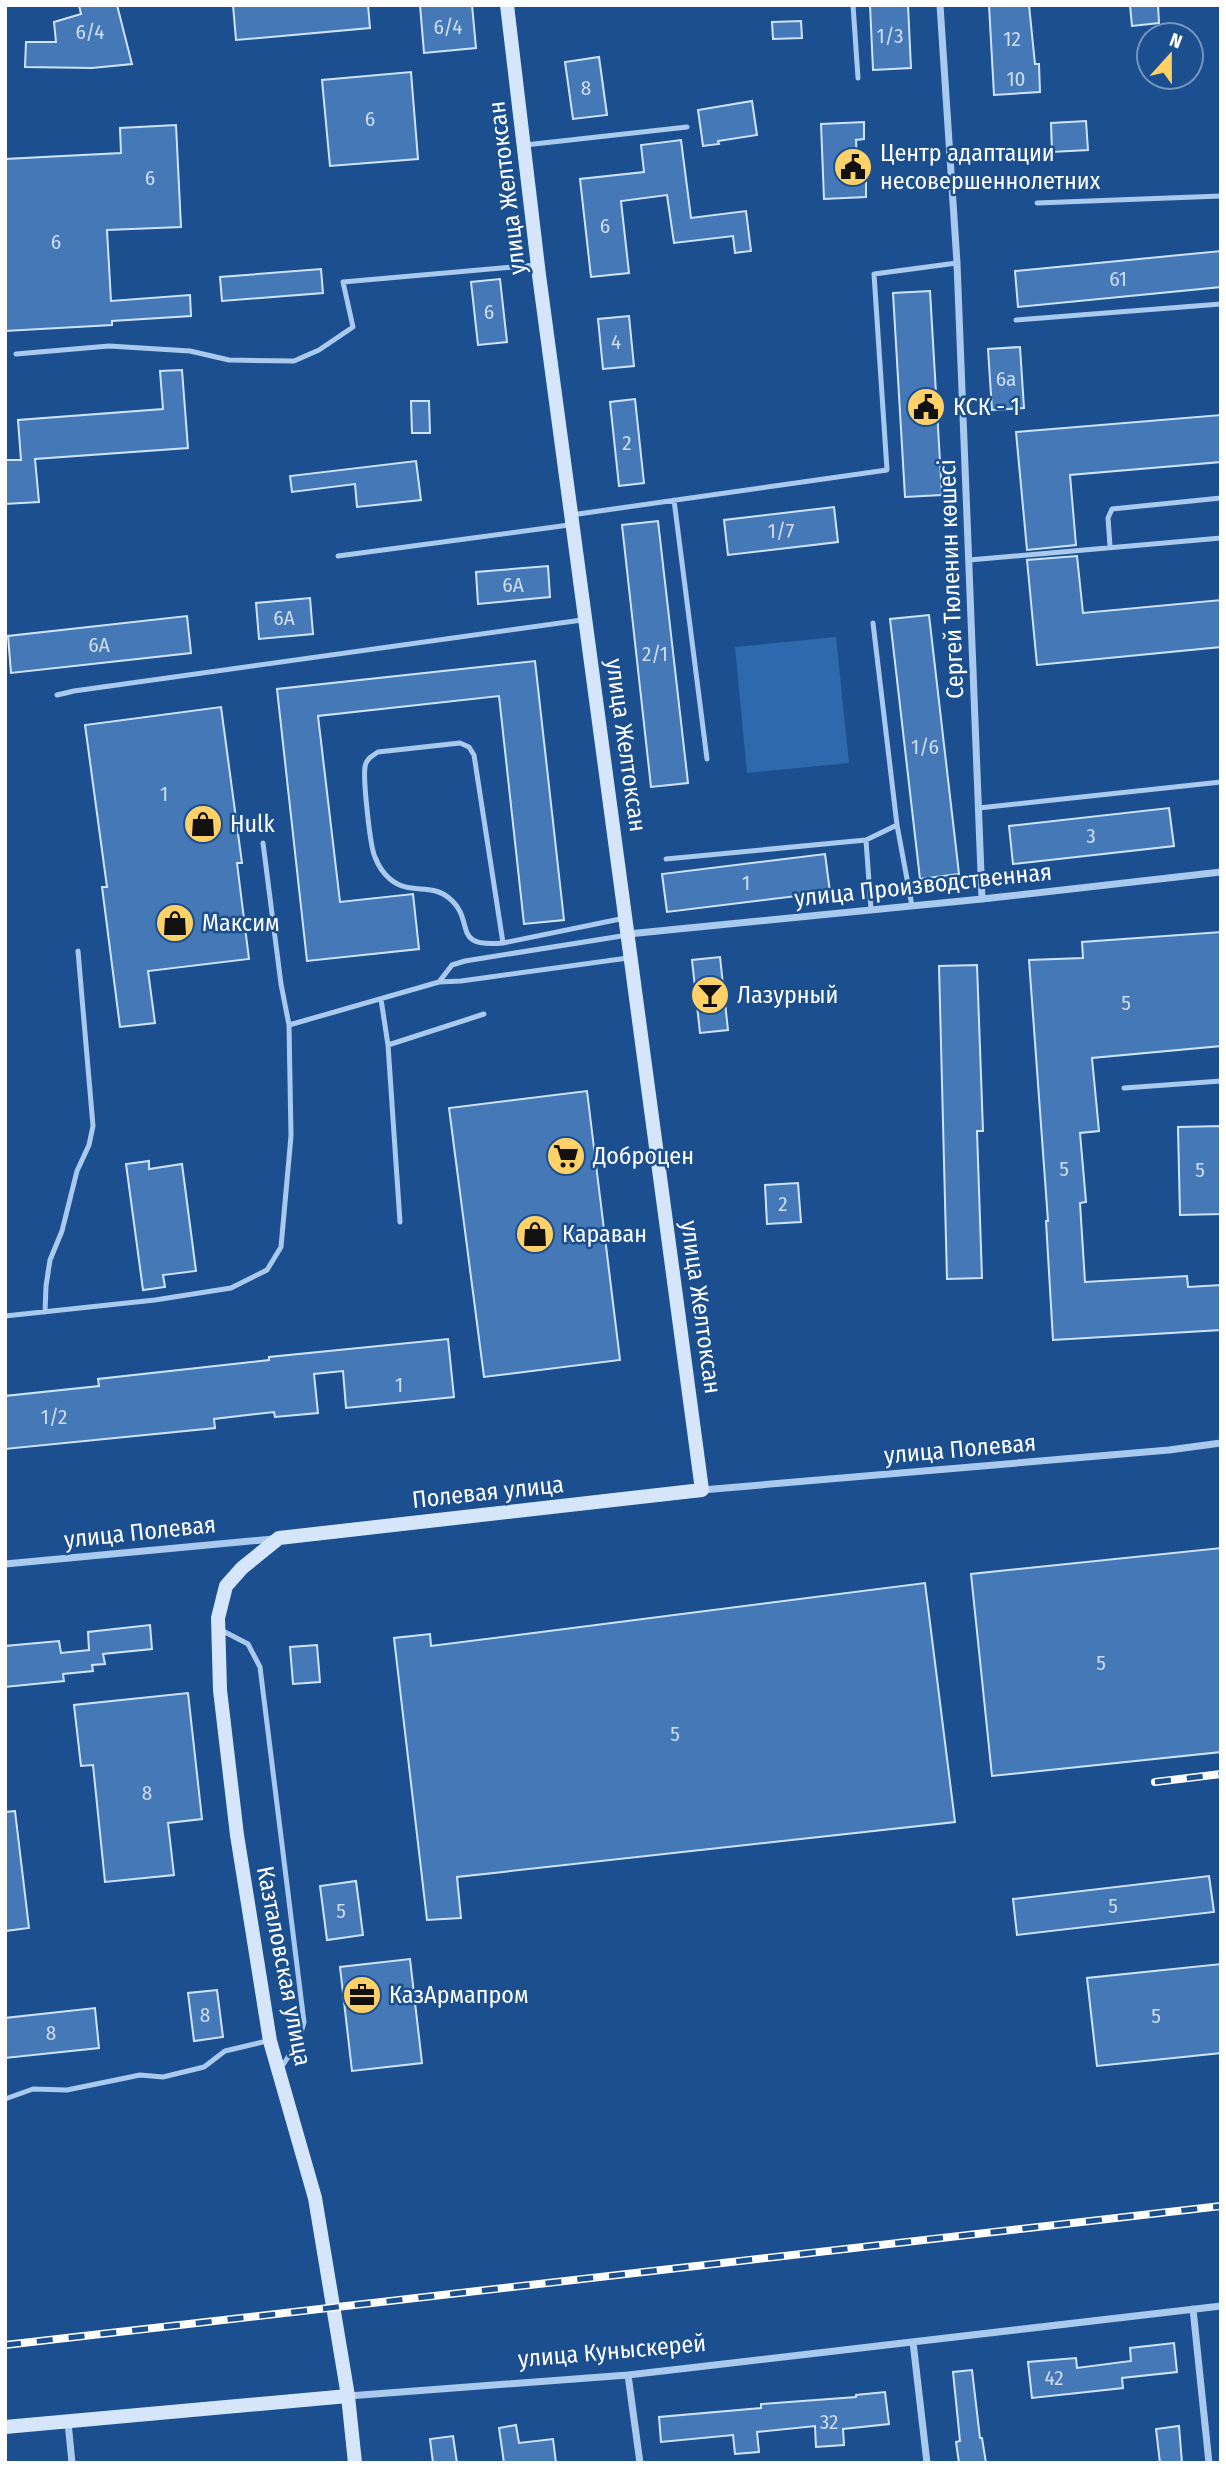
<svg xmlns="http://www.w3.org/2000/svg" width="1226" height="2468" font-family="'Fira Sans Condensed',sans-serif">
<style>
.green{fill:#2e69ad}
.building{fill:#4478b7;stroke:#cfe3fa;stroke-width:2}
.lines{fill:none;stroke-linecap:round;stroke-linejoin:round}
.lane{stroke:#a9c9ee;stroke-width:5}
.street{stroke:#a9c9ee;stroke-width:7}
.secondary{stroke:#d6e6fa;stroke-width:14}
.rail-casing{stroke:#fff;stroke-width:8}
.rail{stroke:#1b4f8f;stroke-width:5;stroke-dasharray:16;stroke-linecap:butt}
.labels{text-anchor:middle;stroke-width:5;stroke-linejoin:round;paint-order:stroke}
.number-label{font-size:21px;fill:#d0dded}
.poi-label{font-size:24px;fill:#fff;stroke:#1b4f8f;text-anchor:start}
.street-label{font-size:24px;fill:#fff;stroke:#1b4f8f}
</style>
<rect width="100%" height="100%" fill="#1b4f8f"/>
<path class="green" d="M836,637L849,763L747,773L735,647Z"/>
<path class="building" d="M79,5H117L132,64L92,68L25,67L26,42H56L54,22L81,14Z
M233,5H368L370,28L236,40Z
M420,5H472L476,48L424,53Z
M870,5H908L911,68L873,70Z
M989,5H1029L1035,64H1039L1040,92L994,95Z
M1130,5H1158L1159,23L1132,26Z
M801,21L802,38L773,39L772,22Z
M599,57L607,115L573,119L565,62Z
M411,72L418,159L330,166L322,80Z
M752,101L757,135L718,141L719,144L703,146L698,110Z
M1086,121L1088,150L1052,152L1051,123Z
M864,122V139L856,140L858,182H866V197L824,199L821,124Z
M176,125L181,227L107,230L111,301L190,295L191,316L112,321V325L5,331V159L121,153L120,128Z
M681,140L691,218L746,211L751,251L735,253L733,236L674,243L667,195L621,201L629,273L591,277L580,179L644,172L641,145Z
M1221,251V287L1018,307L1015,271Z
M321,269L323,293L222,301L220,277Z
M500,279L507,342L478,345L471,282Z
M930,291L942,495L905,497L893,293Z
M629,316L634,366L603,369L598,319Z
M1020,347L1024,408L992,410L988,349Z
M182,370L188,448L35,459L39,502L5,504V460H21L18,420L163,409L160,371Z
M635,399L644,483L619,486L610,402Z
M411,401H429L430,433H412Z
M1221,415V462L1070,475L1076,545L1027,550L1016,432Z
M416,461L421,500L357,507L355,484L292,492L290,476Z
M834,507L838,542L728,555L724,520Z
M658,521L688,783L651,787L622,525Z
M1077,556L1083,613L1221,600V647L1037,665L1027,560Z
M548,566L550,597L478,604L476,572Z
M310,598L313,634L259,639L256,603Z
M929,615L959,874L920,879L890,619Z
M187,616L191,653L11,673L8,636Z
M535,661L564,920L524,924L499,696L318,716L340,902L413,894L419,949L307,961L277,689Z
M221,707L242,863H237L249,959L148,971L155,1023L120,1027L102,887H107L85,725Z
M1169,808L1174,846L1013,864L1009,826Z
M825,854L830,892L667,912L662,874Z
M1221,932V1046L1092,1058L1099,1131L1080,1133L1086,1202L1080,1203L1085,1282L1187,1276L1188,1287L1221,1285V1330L1053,1340L1046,1221H1048L1029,960L1083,958L1082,942Z
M720,957L728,1030L700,1033L692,960Z
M977,965L983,1131H977L982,1278L947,1279L939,966Z
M587,1091L620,1360L484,1377L449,1108Z
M1221,1126V1214L1180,1215L1178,1127Z
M149,1161V1169L182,1164L196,1271L163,1275L165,1287L143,1290L126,1164Z
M798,1183L801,1222L767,1224L765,1185Z
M448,1339L454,1397L346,1408L343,1371L314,1374L318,1413L275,1417L274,1412L214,1419L215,1428L5,1449V1396L99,1386L98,1379L269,1360V1357Z
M1221,1548V1752L992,1776L971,1574Z
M925,1583L955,1822L457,1877L461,1918L427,1920L394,1638L430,1634L431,1646Z
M150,1625L152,1649L103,1654L105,1664L92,1665L93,1671L63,1674L64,1681L5,1687V1646L59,1641L61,1653L89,1650L88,1632Z
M317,1645L320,1682L293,1684L290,1647Z
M188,1693L202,1819L168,1823L174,1875L105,1882L93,1765L81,1766L74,1705Z
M15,1811L29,1928L5,1931V1812Z
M1209,1876L1214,1912L1017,1935L1013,1899Z
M356,1881L363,1935L327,1940L320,1886Z
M410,1959L422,2063L352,2071L340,1967Z
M1221,1964V2053L1097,2066L1087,1978Z
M217,1990L223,2037L194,2041L188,1993Z
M95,2008L99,2048L5,2058V2018Z
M1174,2343L1177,2372L1122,2378L1123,2388L1032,2398L1028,2362L1076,2358L1077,2368L1131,2361L1130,2348Z
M972,2370L980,2438H982L986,2463H959L956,2442L960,2441L953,2372Z
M885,2392L889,2424L843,2429L844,2445L816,2447L815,2426L757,2432L759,2452L735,2454L733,2435L661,2442L659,2417L761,2408V2404L856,2397V2395Z
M516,2425L519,2443L553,2439L556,2463H504L499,2428Z
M1179,2426L1182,2463H1160L1156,2429Z
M453,2436L457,2463H433L430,2439Z"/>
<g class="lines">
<path class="lane" d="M853,5L858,78
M525,145L687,127
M1037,203L1221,196
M1016,320L1221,304
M16,354L109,346L190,351L229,360L294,361L319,350L353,327L343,282L535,265
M674,500L707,759
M571,515L887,470L874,274L957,263
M1110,546L1108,518L1112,509L1221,498
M338,556L569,525
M969,560L1221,538
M57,695L74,691L582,620
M979,808L1221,782
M897,825L912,906
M866,840L897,825L873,623
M666,859L866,840L871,910
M503,943C449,948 477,921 449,898C430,882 410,896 390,879C384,874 378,865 375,857C370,847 363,779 365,767C366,759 372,756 378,752L460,743L469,747L474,755L503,943L625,918
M439,982L452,965L465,961L628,935
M381,999L388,1045L400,1222
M289,1025L439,982L461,981L628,958
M388,1045L484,1014
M1124,1088L1221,1081
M45,1312L46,1286L50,1260L62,1231L77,1171L89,1145L93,1126L78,951
M5,1316L155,1300L231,1288L267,1270L281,1247L291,1136L289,1025L281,984L263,843
M221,1630L248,1644L260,1667L304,2022L299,2040L281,2068
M5,2099L33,2089L67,2090L140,2075L163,2077L204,2067L225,2051L267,2041"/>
<path class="street" d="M940,5L957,263L982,899
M628,934L982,899L1221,872
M702,1490L1169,1450L1221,1443
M5,1564L273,1539
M1193,2309L1209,2463
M913,2342L927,2463
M628,2375L640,2463
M348,2396L628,2375L1221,2306
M68,2422L72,2463"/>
<path class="secondary" d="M5,2427L348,2396
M355,2463L348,2396L315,2198L270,2041L237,1835L220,1690L218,1618L226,1586L242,1568L279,1538L702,1490L539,275L507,5"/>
<defs>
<path id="rail" d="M1155,1782L1221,1774
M5,2345L1221,2206"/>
</defs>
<use href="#rail" class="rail-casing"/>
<use href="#rail" class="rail"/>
</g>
<defs>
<symbol id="civic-disc" viewBox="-11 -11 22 22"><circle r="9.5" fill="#ffd166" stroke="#1b4f8f"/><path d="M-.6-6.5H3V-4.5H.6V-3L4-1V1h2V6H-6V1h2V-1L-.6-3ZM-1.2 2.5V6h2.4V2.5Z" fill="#111"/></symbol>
<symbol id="shop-disc" viewBox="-11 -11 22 22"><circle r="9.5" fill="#ffd166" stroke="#1b4f8f"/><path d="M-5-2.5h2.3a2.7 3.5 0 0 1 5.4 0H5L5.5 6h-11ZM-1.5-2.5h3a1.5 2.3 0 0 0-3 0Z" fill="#111"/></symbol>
<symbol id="bar-disc" viewBox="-11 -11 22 22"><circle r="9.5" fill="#ffd166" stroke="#1b4f8f"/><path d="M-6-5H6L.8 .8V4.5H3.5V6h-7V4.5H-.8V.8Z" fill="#111"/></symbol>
<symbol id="supermarket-disc" viewBox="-11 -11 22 22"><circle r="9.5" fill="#ffd166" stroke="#1b4f8f"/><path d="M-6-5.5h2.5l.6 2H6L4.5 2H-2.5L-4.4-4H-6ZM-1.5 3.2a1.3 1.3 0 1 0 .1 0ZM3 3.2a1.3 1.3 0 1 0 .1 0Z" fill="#111"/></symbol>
<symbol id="office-disc" viewBox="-11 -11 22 22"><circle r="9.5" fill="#ffd166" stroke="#1b4f8f"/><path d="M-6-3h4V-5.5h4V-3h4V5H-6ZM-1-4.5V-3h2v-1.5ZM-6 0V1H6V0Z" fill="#111"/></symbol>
</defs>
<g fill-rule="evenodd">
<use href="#civic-disc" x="831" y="145" width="44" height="44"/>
<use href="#civic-disc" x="904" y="385" width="44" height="44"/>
<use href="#shop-disc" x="181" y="802" width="44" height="44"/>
<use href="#shop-disc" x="153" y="901" width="44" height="44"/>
<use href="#bar-disc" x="688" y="973" width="44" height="44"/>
<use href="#supermarket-disc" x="544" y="1134" width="44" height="44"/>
<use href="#shop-disc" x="513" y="1212" width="44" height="44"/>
<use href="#office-disc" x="340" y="1973" width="44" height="44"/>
</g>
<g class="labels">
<g class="number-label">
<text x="448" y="34">6/4</text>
<text x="90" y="39">6/4</text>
<text x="890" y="43">1/3</text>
<text x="1012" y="46">12</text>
<text x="1016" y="86">10</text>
<text x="586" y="95">8</text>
<text x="370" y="126">6</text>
<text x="150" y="185">6</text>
<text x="605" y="233">6</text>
<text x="56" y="249">6</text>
<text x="1118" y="286">61</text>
<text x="489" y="319">6</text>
<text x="616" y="349">4</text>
<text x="1006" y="386">6а</text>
<text x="627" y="450">2</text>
<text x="781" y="538">1/7</text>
<text x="513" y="592">6А</text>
<text x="284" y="625">6А</text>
<text x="99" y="652">6А</text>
<text x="655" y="661">2/1</text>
<text x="925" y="754">1/6</text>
<text x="164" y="801">1</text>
<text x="1091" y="843">3</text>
<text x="746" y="890">1</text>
<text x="1126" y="1010">5</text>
<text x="1064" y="1176">5</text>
<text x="1200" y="1177">5</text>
<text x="783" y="1211">2</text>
<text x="399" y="1392">1</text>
<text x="54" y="1424">1/2</text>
<text x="1101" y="1670">5</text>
<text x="675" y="1741">5</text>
<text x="147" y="1800">8</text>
<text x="1113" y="1913">5</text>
<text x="341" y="1918">5</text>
<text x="205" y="2022">8</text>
<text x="1156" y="2023">5</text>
<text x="51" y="2040">8</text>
<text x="1054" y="2385">42</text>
<text x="829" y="2429">32</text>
</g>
<g class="poi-label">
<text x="880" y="161">Центр адаптации<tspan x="880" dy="28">несовершеннолетних</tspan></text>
<text x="953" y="415">КСК - 1</text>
<text x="230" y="832">Hulk</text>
<text x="202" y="931">Максим</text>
<text x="737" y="1003">Лазурный</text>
<text x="593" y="1164">Доброцен</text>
<text x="562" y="1242">Караван</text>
<text x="389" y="2003">КазАрмапром</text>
</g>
<g class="street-label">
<text transform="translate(507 188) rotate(-97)" y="8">улица Желтоксан</text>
<text transform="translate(951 579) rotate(-92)" y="8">Сергей Тюленин көшесі</text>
<text transform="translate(626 745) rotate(82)" y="8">улица Желтоксан</text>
<text transform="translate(923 885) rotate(-6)" y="8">улица Производственная</text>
<text transform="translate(701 1307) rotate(82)" y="8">улица Желтоксан</text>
<text transform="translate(960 1449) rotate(-5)" y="8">улица Полевая</text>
<text transform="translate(488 1492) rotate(-6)" y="8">Полевая улица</text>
<text transform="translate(140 1532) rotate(-6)" y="8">улица Полевая</text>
<text transform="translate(284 1966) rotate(79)" y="8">Казталовская улица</text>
<text transform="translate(612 2351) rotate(-5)" y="8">улица Куныскерей</text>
</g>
</g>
<rect width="1226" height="2468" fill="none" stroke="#ffffff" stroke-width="14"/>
<g transform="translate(1170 56) rotate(21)"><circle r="33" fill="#1b4f8f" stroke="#7695bc" stroke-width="2"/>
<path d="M0-5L12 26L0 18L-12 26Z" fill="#ffd166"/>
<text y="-10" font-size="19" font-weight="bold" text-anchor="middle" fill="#ffffff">N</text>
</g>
</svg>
